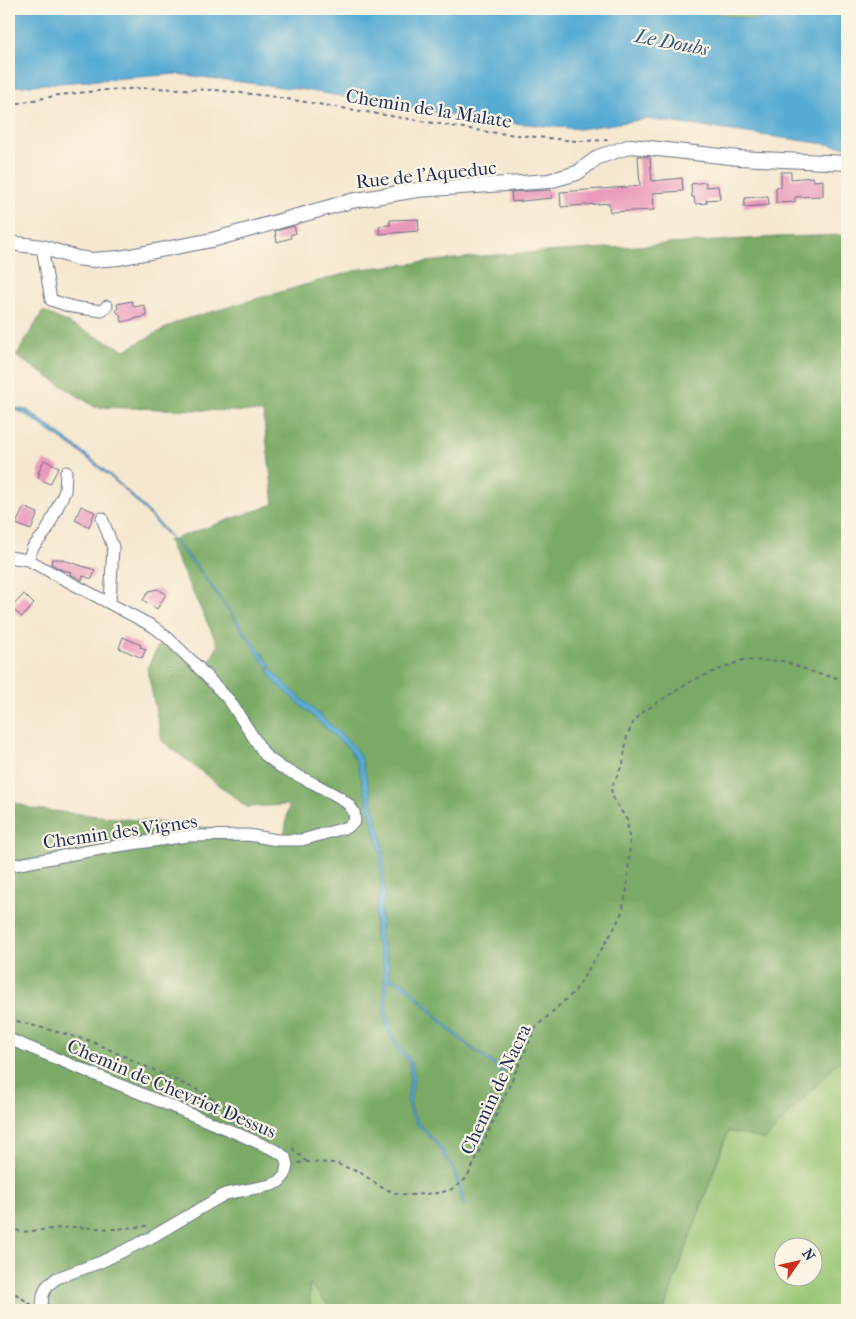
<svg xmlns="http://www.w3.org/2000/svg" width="856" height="1319" font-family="'IM FELL French Canon',serif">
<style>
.green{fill:#98c573;stroke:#5a7a68;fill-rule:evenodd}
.forest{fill:#7aaa65;stroke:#4a6c62}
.water{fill:#57abd3;stroke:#396d98}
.building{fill:#ea99bb}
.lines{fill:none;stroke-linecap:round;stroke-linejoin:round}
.minor-casing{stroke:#687086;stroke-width:13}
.tertiary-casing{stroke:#687086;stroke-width:16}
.path{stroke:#687086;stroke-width:2;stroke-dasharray:4 4;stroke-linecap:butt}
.minor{stroke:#fff;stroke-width:11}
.tertiary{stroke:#fff;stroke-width:14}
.labels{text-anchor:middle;stroke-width:4.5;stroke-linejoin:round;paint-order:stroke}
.street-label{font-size:19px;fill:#1b2f5e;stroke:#fcf5e5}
.water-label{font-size:20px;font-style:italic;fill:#305a87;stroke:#fcf5e5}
</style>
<rect width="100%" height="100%" fill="#fcf5e5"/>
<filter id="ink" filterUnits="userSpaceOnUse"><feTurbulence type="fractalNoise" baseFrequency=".02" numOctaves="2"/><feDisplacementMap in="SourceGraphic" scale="10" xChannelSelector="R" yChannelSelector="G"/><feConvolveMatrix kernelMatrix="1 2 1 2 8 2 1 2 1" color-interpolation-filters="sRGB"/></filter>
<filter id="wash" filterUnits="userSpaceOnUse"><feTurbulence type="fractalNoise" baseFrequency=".0096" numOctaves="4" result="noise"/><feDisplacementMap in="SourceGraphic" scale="20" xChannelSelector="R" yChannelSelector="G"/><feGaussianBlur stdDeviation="1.12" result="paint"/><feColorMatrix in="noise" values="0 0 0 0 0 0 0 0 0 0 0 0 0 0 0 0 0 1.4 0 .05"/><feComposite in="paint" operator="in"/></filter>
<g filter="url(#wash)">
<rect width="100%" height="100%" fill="#f6e8d0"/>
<path class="green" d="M693,9H818L755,20Z
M847,1052V1310H664L728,1131L840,1059ZM784,1246H814V1276H784Z
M309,1283L333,1310H311L310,1308Z"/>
<path class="forest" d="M847,235V1052L765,1140L728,1131L664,1310H333L309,1284L310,1308L311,1310H9V801L34,809L284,836L289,805L247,807L162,741L147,668L162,639L205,671L218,645L168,541L274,504L263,412L95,407L16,356L43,311L125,350L179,321L361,269L482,256L777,237Z"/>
<path class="water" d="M9,9H693L755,20L818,9H847V147L647,119L579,129L480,120L305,90L177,74L9,87Z
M9,407L27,410L52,428L93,460L118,482L142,505L194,562L272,667L268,666L262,660L228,610L196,567L170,538L126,491L109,476L78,451L28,416L19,411L9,410Z
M266,668L273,670L278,677L353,745L362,760L383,843L385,897L381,911L382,928L380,934L381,938L389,964V976L405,983L454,1032L471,1047L498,1066L503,1072L505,1080L503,1082L500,1081L501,1073L497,1069L454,1035L409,990L396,982L388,980C386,1002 386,1024 397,1043C403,1053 413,1059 414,1072C416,1087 405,1100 415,1117C421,1127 432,1136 440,1146C453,1163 461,1184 466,1205L464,1207L453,1171L449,1164L434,1141L419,1127L411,1115L407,1101L410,1083V1066L408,1062L398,1051L386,1027L384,1017V977L383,962L375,938V912L380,895L381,885L380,851L357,762L349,749L275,682Z"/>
<g id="blocks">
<path class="building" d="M638,156L650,157L652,181L682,178L683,191L653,193L654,210L610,212L609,203L561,207L560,192L640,186Z
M781,172H791V179L813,177L814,181L823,180V196L795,197V202L776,203V187H781Z
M706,182V187L718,186L720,199L706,200L707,203L695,204L694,197H692L691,184Z
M551,190L552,198L512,202L511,192Z
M768,196L769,205L744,207L745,198Z
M418,219L419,231L380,234L379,226L390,225V220Z
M294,226L296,233L290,235L291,238L277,242L275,231Z
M132,301L134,307L144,305L147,316L122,322L120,315L116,311L118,308L117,304Z
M44,460L59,467L50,484L38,478L40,473H38Z
M81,506L95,512L89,527L75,520Z
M24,507L38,513L31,530L16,524Z
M52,559H60L95,570L92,579L83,576L82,580L70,574L71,572L62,570L51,564Z
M158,589L166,594L157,609L143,600L149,591Z
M24,594L34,604L22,617L11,608Z
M123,637L141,645L140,647L146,649L142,658L119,648Z"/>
</g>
</g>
<g filter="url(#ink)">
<use href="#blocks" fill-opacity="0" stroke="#687086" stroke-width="1"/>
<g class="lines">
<defs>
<path id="minor" d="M42,247L51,300L72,307L102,311L107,306
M102,518L113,547L110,602
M9,557L28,560L154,627L168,638L194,663L229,700L265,755L282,768L313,783L339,797L348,804L354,812L355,821L348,827L302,840H277L248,835L188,836L111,847L9,866
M28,560L33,547L46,532L65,491L66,472
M9,1039L236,1133L277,1151L285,1157L287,1165L285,1175L280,1181L272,1185L225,1194L152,1237L101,1262L57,1278L47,1286L43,1295L42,1305L44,1310"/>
<path id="tertiary" d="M9,243L42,247L77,258L92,260L119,258L212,240L351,201L417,190L549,181L577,173L598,157L631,146L739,158L847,163"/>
</defs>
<use href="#minor" class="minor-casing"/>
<use href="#tertiary" class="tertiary-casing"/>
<path class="path" d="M9,105L59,95L106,90L147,88L215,90L269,96L488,132L576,141L608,140
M9,1019L91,1041L199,1091L271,1135
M292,1148L307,1162
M298,1163L307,1162L335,1163L361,1173L381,1187L395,1193L410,1195L439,1193L450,1190L463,1182L470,1172L536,1027L575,991L614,929L622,912L627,889L630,844L627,820L614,800L611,789L623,763L627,736L633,723L641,713L693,680L743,660L784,661L818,674L847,680
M9,1227L21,1232L72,1227L114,1229L147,1226
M9,1289L30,1304H32
M9,1293L17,1310"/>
<use href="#minor" class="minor"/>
<use href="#tertiary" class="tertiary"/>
</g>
</g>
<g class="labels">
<g class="street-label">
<text transform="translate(429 108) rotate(9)" y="7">Chemin de la Malate</text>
<text transform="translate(426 174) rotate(-6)" y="7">Rue de l'Aqueduc</text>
<text transform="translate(120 831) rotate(-8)" y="7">Chemin des Vignes</text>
<text transform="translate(172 1088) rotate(23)" y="7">Chemin de Chevriot Dessus</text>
<text transform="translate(495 1089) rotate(-65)" y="7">Chemin de Nacra</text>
</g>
<g class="water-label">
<text transform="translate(672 42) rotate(11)" y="7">Le Doubs</text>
</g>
</g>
<rect width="856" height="1319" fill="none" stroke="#fcf5e5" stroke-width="30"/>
<g transform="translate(798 1262) rotate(56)"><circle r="24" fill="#fcf5e5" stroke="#a2a6af"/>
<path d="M0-4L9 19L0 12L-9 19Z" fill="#c8321e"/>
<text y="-8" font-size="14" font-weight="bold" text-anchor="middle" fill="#1b2f5e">N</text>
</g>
</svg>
